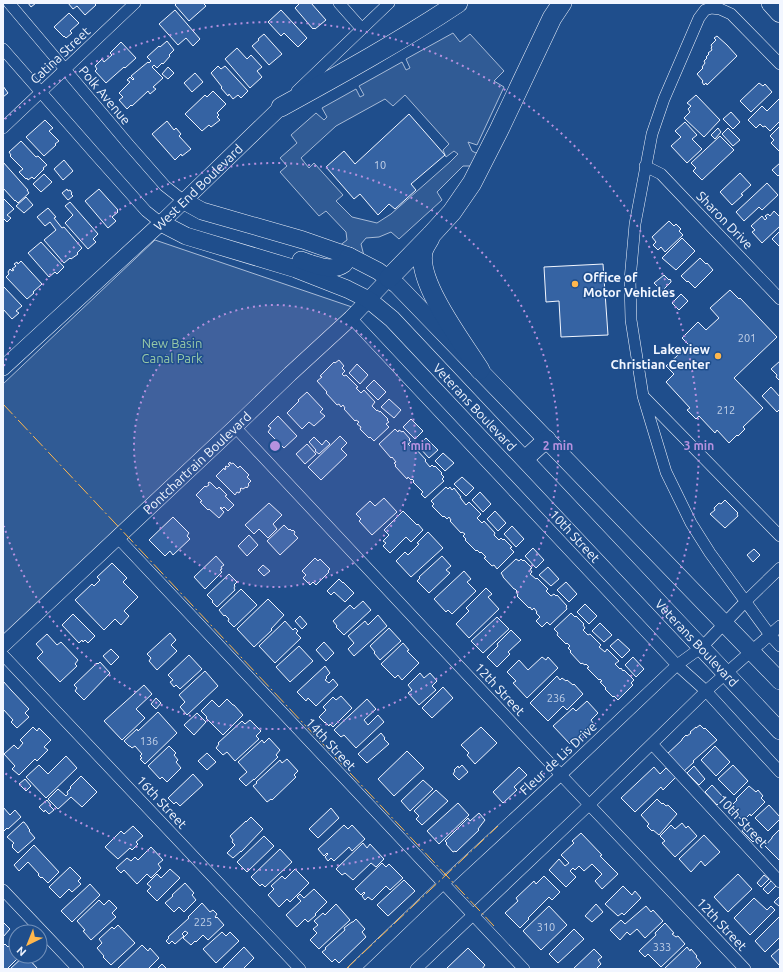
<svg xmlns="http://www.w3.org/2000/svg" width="783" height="972" font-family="Ubuntu,sans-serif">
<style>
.built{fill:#305b95;stroke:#a8bbd7;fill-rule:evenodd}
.building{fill:#3563a3;stroke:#f2f6ff}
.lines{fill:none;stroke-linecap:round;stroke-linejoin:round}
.street-casing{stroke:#f2f6ff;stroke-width:12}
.secondary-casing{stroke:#f2f6ff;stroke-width:16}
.primary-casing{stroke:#f2f6ff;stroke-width:18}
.highway-casing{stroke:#f2f6ff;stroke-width:20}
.street{stroke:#1f4e8c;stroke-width:11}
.secondary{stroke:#1f4e8c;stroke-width:15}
.primary{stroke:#1f4e8c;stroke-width:17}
.highway{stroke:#1f4e8c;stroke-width:19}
.power{stroke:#ffb74d;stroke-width:1;stroke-dasharray:14 3 2 3;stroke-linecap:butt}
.ring{fill:none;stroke:#b691df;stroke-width:2;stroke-dasharray:2 4}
.poi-dot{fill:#ffb74d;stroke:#1f4e8c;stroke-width:1.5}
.labels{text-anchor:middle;stroke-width:3;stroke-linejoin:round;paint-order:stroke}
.number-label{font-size:11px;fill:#c3d1e8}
.street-label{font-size:13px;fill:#f2f6ff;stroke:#1f4e8c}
.poi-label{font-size:13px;font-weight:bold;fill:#f2f6ff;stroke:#1f4e8c;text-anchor:start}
.park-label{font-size:13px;fill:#97c8a6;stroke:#1f4e8c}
.centre{fill:#b691df;stroke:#1f4e8c;stroke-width:2}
.ring-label{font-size:12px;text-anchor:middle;font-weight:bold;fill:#b691df;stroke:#1f4e8c;stroke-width:3;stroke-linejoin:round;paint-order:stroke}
</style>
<rect width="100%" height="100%" fill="#1f4e8c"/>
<path class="built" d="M453,33L460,42L470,34L504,71L494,81L504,87L477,145L468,142L472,151L476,153L483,148L473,166H463L437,192L442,200L399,239L391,232L379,237L366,238L361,244L364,256L339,246L347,240L346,232L326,211L319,216L280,172L287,166L280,158L297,143L291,135L316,113L324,120L327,117L322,108L356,89L360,97L364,95L359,86L402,62L406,70L410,68L406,59ZM405,95L449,144L443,150L446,157L454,151L458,154L450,162L391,214L377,223L352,217L336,201L343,195L314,163L309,168L301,158L336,126L385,99L393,106Z
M155,240L352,307L3,635V384Z"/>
<path class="building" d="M28,3H36L31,7Z
M68,3H94L96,5L85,15L77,6L73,9Z
M177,3H203L206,6L189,21L175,5Z
M298,3H311L326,20L315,29L314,28L313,29L295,8L299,4Z
M175,10L200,39L193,46L186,38L178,45L159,24Z
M281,10L307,38L298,47L284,33L281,36L268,22Z
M69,13L79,23L70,31L72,33L66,38L64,36V37L54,27Z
M264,34L282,54L269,65L252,46L259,40L258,39Z
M717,36L727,45L737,56L707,85L706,83L704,85L702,82L703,81L697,74L703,68L702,67L705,63L704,61L707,58L706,57L709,54L708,53L712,50L711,48L712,47L711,45L716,40L714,38Z
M167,41L174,50L169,55L170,56L163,64L162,63L157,68L154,65L152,67L163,78L153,87L156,89L150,94L148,91L132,106L131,105L127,109L119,100L123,97L119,93L130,82L127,80L130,77L133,80L134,79L131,76L148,62L149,63L151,61L147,57L159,46L160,47Z
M121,42L136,58L125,68L124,67L106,83L95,71L97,69L95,66L102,59L104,62L112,55L110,53Z
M237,48L247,59L251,55L262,67L257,71L262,77L250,88L225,59Z
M218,66L221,69L225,66L248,91L241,98L238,95L233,99L229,94L228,96L221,88L222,87L211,73Z
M168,67L174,73L168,79L162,74Z
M195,73L203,82L192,92L184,83Z
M759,83L763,86L765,84L772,92L751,112L740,101Z
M3,86L8,93L3,97Z
M213,91L226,104L217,113L219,115L217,117L220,120L211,127L209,125L202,131L185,114L205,95L207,97Z
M696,95L720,120L704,137L684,118L690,112L688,109L691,106L687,103Z
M779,99L780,100V121L770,131L765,126L763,127L760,124L756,128L748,120L762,106L767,111Z
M731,112L740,122L733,129L723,119Z
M409,114L445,155L411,184L416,190L395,209L389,204L378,215L360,194L354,199L326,167L344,151L355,164Z
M45,120L53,128L49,131L59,141L55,144L56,145L44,156L26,137Z
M167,121L174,130L176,128L181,134L179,136L191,149L182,156L181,154L175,160L152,134Z
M685,122L697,135L692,139L702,149L687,163L671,146L681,137L675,131Z
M779,127L780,129V152L771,143L774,140L770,136Z
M718,128L721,132L715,139L711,135Z
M728,128L740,140L733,146L722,134Z
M720,136L734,150L702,180L693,171L696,168L691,163Z
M21,141L36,157L38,156L47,165L43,168L44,169L34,179L32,177L28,180L27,178L26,179L19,172L23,169L10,156L11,155L9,152Z
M64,160L73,171L63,180L54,169Z
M3,162L28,190H27L29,193L18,203L15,200V201L3,188Z
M780,163V174L778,176L772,170Z
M740,173L751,185L741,194L743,195L732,205L720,192Z
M44,174L52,182L41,192L33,184Z
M767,183L778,195L762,210L759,207L744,221L736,212Z
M67,189L68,191L70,190L72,193L71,194L73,196L68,200L62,193Z
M99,189L118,210L117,211L118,212L112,217L116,221L108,228L85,201Z
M26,197L33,205L24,213L16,206Z
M3,198L14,209L7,215L11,218L7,222L3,218Z
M70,202L98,234L93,239L96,242L88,249L65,223L73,215L65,206Z
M48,208L56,217L54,218L62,228L64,227L82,248L77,253L78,254L71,259L70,258L64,263L44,240L56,230L50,222L45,226L37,217Z
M774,211L780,217V226L762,243L752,232L755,230L751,226L762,216L765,220L767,218L765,216L768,214L770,216Z
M669,221L674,226L676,224L681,229L679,231L683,235L665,252L661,247L658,250L653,245L656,242L652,237Z
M780,231V247L772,239Z
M682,238L695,251L676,270L662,258Z
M41,242L64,267L57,274L55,272L49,277L28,253Z
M700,258L706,264L707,263L713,270L695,288L688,281L687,282L681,276Z
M21,261L42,284L33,292L34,293L27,299L6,277L9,274L8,272L10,269L12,271L14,270L12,269L16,266L14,264L17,262L18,264Z
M603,264L608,335L561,337L559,301L546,302L544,267Z
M664,275L669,280L670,279L671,281V282L662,291L654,283Z
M4,287L22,306L16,311L19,313L12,319L3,309V288Z
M730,290L739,299L740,298L777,337L734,378L763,408L743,427L745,429L738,436L737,435L729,443L717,430L715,433L699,416L696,419L687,410L690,408L666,382L674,374L666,366L689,345L682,338L698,322L706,330L719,318L710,308Z
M681,294L688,301L679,310L672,303Z
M339,360L344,366L342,368L345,371L342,374L344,376L346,375L358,387L356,388L361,393L364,390L375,402L372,406L377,411V410L380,412V411L388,419L387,420L389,422L386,424L389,427L374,441L370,437L369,438L360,429L361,427L357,424L359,422L356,420L355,421L344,409L345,408L343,405L341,407L339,404L337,405L326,393L327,392L317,381L322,377L320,376L334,362L335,363Z
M780,361V381L776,377L777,375L771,369Z
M357,364L368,375L360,384L349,373Z
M374,380L386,392L378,400L366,388Z
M771,387L780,397V409L777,412L762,396Z
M307,392L323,409L320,412L325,416L314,426L309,422L302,429L287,413L299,401L298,400Z
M389,399L401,410L394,418L381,407Z
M278,416L297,436L284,448L268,432L271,428L268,426Z
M411,419L423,431L415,439L403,427Z
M395,429L398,432L399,430L402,432L403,431L410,439L409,440L411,442L408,444L413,449L415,448L426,460L425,461L430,467L432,465L434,467L435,466L442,473L441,474L444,477L442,479L444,481L425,498L421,494L423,492L413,482L414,481L412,479L411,480L408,477L407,479L395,466L396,465L394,463L396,462L392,457L391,458L379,444Z
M340,436L347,443L341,449L347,455L321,480L308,467Z
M314,437L322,445L326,440L330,444L319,454L315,451L316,450L309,442Z
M426,438L438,450L429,458L418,446Z
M307,444L316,454L305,464L296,454Z
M443,453L454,463L445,471L435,461Z
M230,462L231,464L233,463L238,468L240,466L249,475L247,477L251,481L248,484L249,485L247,488L246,487L243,489L241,488L240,489L241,490L239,493L237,492L235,495L216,476L224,468L225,470L226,468L225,467L226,466L228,467L230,465L228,464Z
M462,477L474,488L466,496L454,484Z
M209,482L211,483L217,489L219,487L227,495L225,496L234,505L228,511L224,507L222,509L221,507L220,508L224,512L219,518L209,509L208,510L200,502L202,501L196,495L205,486L206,487L209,485L208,483Z
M446,487L448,489L450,487L452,490L454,488L461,497H460L462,500L466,505L469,502L481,514L477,518L482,523L484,521L495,533L494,535L499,540L501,538L503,540L504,539L512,547L510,548L514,552L497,569L494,565L492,566L484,558L486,557L481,552L480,553L477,550L476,551L465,540L466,539L463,536L465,534L462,532L461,533L450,521L451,520L449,517L447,519L444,516L443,517L432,506L434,504L431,501Z
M480,492L491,504L483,512L472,500Z
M384,498L397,512L372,535L359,521L361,519L356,514L370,501L375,506Z
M725,500L738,513L737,514L738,516L725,528L710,514L715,510L714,508L719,503L721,504Z
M269,503L282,515L273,524L277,529L268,538L259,529L254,534L245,525Z
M403,511L417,525L418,524L423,530L411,542L406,537L390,553L383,546L386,543L383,541L389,535L384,530Z
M495,511L506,523L498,531L487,519Z
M173,517L189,533L187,536L190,539L173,555L170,551L165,556L149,540Z
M284,525L289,530L290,529L292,531L293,530L295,532L294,534L298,538L280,555L267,541Z
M512,526L524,539L516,547L504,534Z
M428,532L443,548L411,577L396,561L405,552L408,555L419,544L417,543Z
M249,535L258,545L247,556L238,546Z
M533,548L544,560L536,568L525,556Z
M754,549L760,555L753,562L747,555Z
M216,556L224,565L221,567L222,569L220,570L222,572L205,589L194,577Z
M442,556L451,566L446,570L450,573L429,593L417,581L420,578L419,577Z
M315,558L318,561L320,559L330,569L328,571L329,572L316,585L313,582L310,585L303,578L306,575L302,571Z
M516,559L519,561L521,559L523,561L524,560L532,568L530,569L532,572L530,574L536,579L537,578L548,589L546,591L551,596L554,594L556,596L557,595L567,606L566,607L567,609L550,625L547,622L542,627L536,621L540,617L536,613L537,612L534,608L532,610L530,607L529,608L517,596L518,595L516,592L517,591L515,589H514L503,577V576L501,573Z
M112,563L127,578L123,582L138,597L124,611L129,616L121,625L115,619L104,630L75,600L92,584L94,586L100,580L97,577Z
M263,565L270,571L264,576L258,570Z
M548,567L559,579L551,586L539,575Z
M464,571L471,579L467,582L476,591L452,614L448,610L446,612L434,599Z
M229,574L237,582L234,585L235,586L234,588L235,590L217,607L212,602L213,601L207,595Z
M339,579L343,583V582L354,593L345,602L334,592L331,595L327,591Z
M566,582L577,594L569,602L557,590Z
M486,588L492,594L488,597L499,609L469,638L456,624L469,611L466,608Z
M241,589L257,605L234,627L228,621L229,619L225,615L224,616L219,610Z
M268,599L284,615L271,629L272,630L254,647L237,629Z
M363,601L371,610L344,635L336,627L337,626L333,621L350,605L354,609Z
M585,604L597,616L589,624L577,612Z
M571,613L575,617L576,616L584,624L583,625L585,628L583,630L588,635L590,634L601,645L599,647L605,652L607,649L619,661L615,664L620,669L621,668L623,671L624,670L634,680L631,683L633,685L618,700L614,696L613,697L605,689L606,688L600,682L602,681L600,679L599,680L587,668L589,667L586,664L585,665L582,663L581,664L570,652L571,651L568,648L570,646L567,643L566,644L557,635L558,633L554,629Z
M73,614L95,636L88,643L85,640L83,642L82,640L79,643L62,625Z
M378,615L387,626L354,656L348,649L354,643L348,636L365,621L368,625Z
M300,616L307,624L302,629L295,621Z
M497,617L509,629L483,653L471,641Z
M285,621L293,630L295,628L298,631L296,633L301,638L275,663L259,646Z
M600,623L612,635L604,642L592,631Z
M389,628L401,641L380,660L374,653L375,652L370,646Z
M511,630L521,640L508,652L510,654L497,667L487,657L498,646L497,644Z
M170,633L176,640L171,645L177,651L157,670L149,661L151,658L147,654Z
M47,634L57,645L61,642L78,660L75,664L77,666L60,682L37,658L43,652L36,644Z
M618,639L630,650L622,658L610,646Z
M324,642L334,653L326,661L316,650Z
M403,643L409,650L407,651L419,663L402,680L398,675L395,678L381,664Z
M299,646L313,661L290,682L276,667Z
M111,649L119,657L111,665L103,656Z
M189,655L202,669L180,689L176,685L174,687L170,682L173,680L168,675Z
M542,657L546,660L548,657L558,668L527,698L513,683L516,681L507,672L519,660L528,670Z
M633,657L644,669L636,677L625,665Z
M100,662L110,673L84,700L75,691L77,688L74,685L97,663L98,664Z
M325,666L330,673L326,677L327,678L325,680L329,683L333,679L338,685L316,706L308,698L306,701L297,692Z
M205,671L218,686L187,715L180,707L185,702L179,695Z
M420,673L424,678L430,673L437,681L432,686L436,690L419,705L408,693L412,690L408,685Z
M557,676L560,680L562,678L566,681L567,680L573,685L574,684L583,694L567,710L563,706L548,721L530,703Z
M3,681L11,690L29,709L25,713L29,717L17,728L11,722L13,720L3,709Z
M144,685L152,694L136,709L145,718L122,740L104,721Z
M443,687L453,698L432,718L422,708Z
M341,696L352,708L333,727L330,724L329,726L325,722V723L319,717L326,710L323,707L333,697L336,700Z
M156,698L161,703L156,709L151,704Z
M227,699L233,705H234L243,715L223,735L206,718L207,717L201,711L212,700L219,707Z
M367,699L376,709L364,720L368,725L378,715L384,722L356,748L344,735L341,737L334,730Z
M587,701L598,713L591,720L593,723L570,744L553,726L573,708L576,711Z
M158,712L177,733L145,764L140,759L142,758L140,756L142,754L135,746L132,748L130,746H129L124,741L137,729L138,731Z
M197,713L206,722L194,735L184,725Z
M250,720L261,731L256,736L259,739L235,761L227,752L223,755L216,748L219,744L218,743L242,721L245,724Z
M700,725L704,729L705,728L717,740L693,761L694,762L683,772L666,755L682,740V739L686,735L687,736L691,733L690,732L696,727V728Z
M33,727L37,731L39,728L51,740L44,747L48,750L37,761L35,759L19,775L12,769L15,766L4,754L14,745L18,749L23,743L20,740Z
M481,727L497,743L475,764L467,755L469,753L461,745Z
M381,733L385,738L384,739L389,744L367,763L358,754Z
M269,738L280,750L276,755L278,757L254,780V779L246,786L239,779L247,772L238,762L262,740L264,743Z
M169,746L176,753L174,755L178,760L176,762L181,768L167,782L162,777L160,779L148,766Z
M715,746L730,762L716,776L701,760Z
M407,751L424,768L394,796L378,779Z
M207,753L216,762L207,770L198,761Z
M66,756L77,768L46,798L26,777L39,765L48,774Z
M287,759L298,771L294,775L296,777L272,800L271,799L267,802L253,786L257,783L256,782L280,760L282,763Z
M462,765L468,772L459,780L453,774L455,771L454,770L458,766L459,768Z
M733,765L748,781L734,795L718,779Z
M694,766L705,779L699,785L687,773Z
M519,767L527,775L514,787L517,790L503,803L493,792Z
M654,767L660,774L666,768L676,777L663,790L661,787L635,812L621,798Z
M193,774L203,785L180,806L176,802L174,804L168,798Z
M81,776L97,792L82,807L71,797L58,809L48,799L58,789L66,796L68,794L67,792L71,788L70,787Z
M25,779L31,786L26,791L19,784Z
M423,780L433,789L410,811L401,801Z
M712,785L724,798L717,805L705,792Z
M749,786L756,792L758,790L763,796L761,798L765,802L751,816L750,814L743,821L729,808L737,800L736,799Z
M436,790L448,801L422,825L416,819L419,816L414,811Z
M657,799L662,804L663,803L666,806L668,805L677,814L659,835L653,830L652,831L647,826L649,824L641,815Z
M47,800L51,805L50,806L54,810L49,814L45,810L44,812L39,807Z
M458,803L469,815L439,844L427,831Z
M769,805L780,817V819L768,831L755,818Z
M3,807L10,815L15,810L21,817L8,829L7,828L3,832Z
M331,808L339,818L318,838L309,829Z
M479,813L485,820L478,829L479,830L456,852L455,851L453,852L446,844L447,843L445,841L468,818L470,821Z
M251,817L263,829L241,852V851L233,858L227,853L235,845L232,842L233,840L230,836L246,821V822Z
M23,822H24L28,827V828L30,830L29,831L35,838L18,853L12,847L13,846L12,845L14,843L7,837Z
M682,823L686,828L688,826L697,836L675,857L662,843L665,841L660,836L671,825L675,829Z
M344,825L348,829L352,825L365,839L352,851L349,847L334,861L331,858L328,861L325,857L328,854L327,853L324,856L318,849Z
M749,825L759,836L753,842L742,831L743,829L742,828L744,826L746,828Z
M133,826L143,836L136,842L138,844L132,850L130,848L118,859L105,847L121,831L124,834Z
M780,829V859L779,860L765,846L772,838V837Z
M581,833L602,855L600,856L618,874L602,889L595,881L602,874L592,864L584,871L579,866L575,870L573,868L570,871L576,877L566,887L549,870L559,859L565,866L569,863L561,855L574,843L572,841Z
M704,835L720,852L705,866L701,861L691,872L679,859Z
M264,836L274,846L247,872L237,862Z
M363,843L367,848L370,844L384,859L376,867L371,863L353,880L345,873L342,875L336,869Z
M34,845L59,872L48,883L42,877L41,878L38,875L39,874L28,862L19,871L14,865Z
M151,847L163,860L158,864L161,868L151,878L147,874L137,884L124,870L121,873L116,868L127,858L131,861L135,857L138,860Z
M280,849L292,862L265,887L262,884L260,886L251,877Z
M382,863L386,867L389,864L403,878L390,890L386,886L372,900L368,897L365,900L362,896L365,893L364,892L361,895L355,889Z
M70,867L81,878L78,881L81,884L72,892L69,889L60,898L49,887Z
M170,869L180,878L157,901L147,891L151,887L147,884L157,874L161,878Z
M295,869L309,883L290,902L287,899L279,907L268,895L274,889L271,886L282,876L285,879Z
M738,874L752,889L728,912L714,897Z
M764,875L769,879L761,887L757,883Z
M544,876L560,892L552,900L549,897L528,918L529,919L520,928L505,913L518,901L516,898L534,881L536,884Z
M404,880L415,891L388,916L377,905Z
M771,881H772L775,883L774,884L776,886L768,894L763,889Z
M185,883L194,893L192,895L196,900L184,912L179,907L174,912L165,903L173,896L172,895Z
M90,884L100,895L72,922L61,911Z
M623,886L632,895L635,891L641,898L624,915L622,913L618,916L605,904Z
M314,889L327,902L315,914L316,915L308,922L305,919L297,927L286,915L301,901L297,897L300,894L304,898Z
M780,896V906H779L774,902Z
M754,898L767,910L771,906L775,910L750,935L734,918Z
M99,900L104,905L109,900L117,908L112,913L116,917L91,940L83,931L85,930L77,921Z
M202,903L210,912L213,910L217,914L215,917L216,918L217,917L224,925L208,940L203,935L196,942L195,941L191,945L183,938L188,933L185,931L182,934L184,936L175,944L172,941L169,944L166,941L169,938L168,937L189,918L188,917Z
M336,904L350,920L319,949L310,940L317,933L313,929L318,925L314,921L323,913L325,915Z
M596,904L603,912L592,922L585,916Z
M549,906L567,925L541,950L523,931Z
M646,906L651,912L653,910L663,921L645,938L637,929L630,935L627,932L620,940L610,930L621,920L625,924Z
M779,917L780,919V937L765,952L755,941Z
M356,919L365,929L362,932L366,937L339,963L335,959L332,962L322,952L326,949L325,948L345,930L344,928L352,922H353Z
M3,922L10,929L3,937Z
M665,923L674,933L672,934L676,937L678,936L685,944L661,967L648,954L645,957L639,951L656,935L655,933Z
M118,925L135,943L111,965L103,957L104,956L97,948L102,943L99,939L112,927L114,929Z
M574,929L584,939L558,963L549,954Z
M222,932L226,936L230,932L239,941L216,963L203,949Z
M16,940V956H20L7,969H3V946L5,944L8,947Z
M142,945L148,951L150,948L159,958L148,969H119L118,968Z
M244,947L254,958L243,969H224L223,968Z
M687,947L690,951L691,949L697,956L696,957L701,963L695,969H664Z
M468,948L485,965L482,969H448L447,968Z
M780,948V966L771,956Z
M594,949L602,957L598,960L601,964L596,969H573Z
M24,956H26L38,969H10Z
M162,964L167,969H157Z"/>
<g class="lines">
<defs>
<path id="street" d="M9,3L129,145L165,186L184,201
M339,3L362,29
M3,49L96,155L146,211L161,223
M780,64L731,14L720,9L711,8L705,10L699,18L664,99L652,134L635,224L630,280L631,320L643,396L666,472L691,523L710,553L770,635L780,646
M297,91L389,3
M3,128L135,3
M645,166L661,174L780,299
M351,318L677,665L706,691L780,772
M645,398L780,536
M235,427L561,775L745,969
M117,537L524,969
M3,655L300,969
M652,744L780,882
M3,890L78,969
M354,969L444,883L561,775L677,665L702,647L745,602L780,568
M416,969L590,804L706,691L780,626"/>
<g id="secondary">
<path id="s1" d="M3,368L161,223L281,107"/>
<path id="s2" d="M3,645L235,427L290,374L351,318L389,278"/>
</g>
<g id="primary">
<path d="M184,201L202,211L303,240L349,256L378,271L397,285L780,681"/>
<path id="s3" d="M161,223L186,236L296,269L347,289L369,300L392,319L780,731"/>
<path d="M301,260C313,264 332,273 344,264C346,262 348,259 349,256"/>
<path d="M525,459L547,439"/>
</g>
<path id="highway" d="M771,3L780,13
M281,107C341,74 401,41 458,3
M430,238C428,242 424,247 423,252C417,283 463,343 480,370
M389,278L431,235L452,212L472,183L499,130L552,18L562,3"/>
</defs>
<use href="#street" class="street-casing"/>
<use href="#secondary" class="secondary-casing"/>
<use href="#primary" class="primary-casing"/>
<use href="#highway" class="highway-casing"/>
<use href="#street" class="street"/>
<use href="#secondary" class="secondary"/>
<use href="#primary" class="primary"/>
<use href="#highway" class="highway"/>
<path class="power" d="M3,404L494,926
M346,969L498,826"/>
</g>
<circle cx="275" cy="446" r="141" fill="#b691df" fill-opacity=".12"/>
<g class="ring">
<circle cx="275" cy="446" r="141"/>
<path d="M4 366A283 283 0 1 1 4 526"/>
<path d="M5 119A424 424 0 1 1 5 773"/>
</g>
<g class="poi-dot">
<circle cx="575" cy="284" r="4"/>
<circle cx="718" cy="356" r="4"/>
</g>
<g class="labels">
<g class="number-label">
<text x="380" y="169">10</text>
<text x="747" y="342">201</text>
<text x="726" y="414">212</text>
<text x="556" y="702">236</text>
<text x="149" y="745">136</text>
<text x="203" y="926">225</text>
<text x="546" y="931">310</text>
<text x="662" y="951">333</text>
</g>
<g class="street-label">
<text transform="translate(60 55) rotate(-43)" y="5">Catina Street</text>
<text transform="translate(105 95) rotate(50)" y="5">Polk Avenue</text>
<text dy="5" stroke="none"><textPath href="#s1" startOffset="266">West End Boulevard</textPath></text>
<text transform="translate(725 220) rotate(46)" y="5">Sharon Drive</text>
<text dy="5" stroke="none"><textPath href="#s3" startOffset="373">Veterans Boulevard</textPath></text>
<text dy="5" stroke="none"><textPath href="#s2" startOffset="266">Pontchartrain Boulevard</textPath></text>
<text transform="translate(575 536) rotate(47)" y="5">10th Street</text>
<text dy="5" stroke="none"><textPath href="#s3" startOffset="697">Veterans Boulevard</textPath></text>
<text transform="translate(500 689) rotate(47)" y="5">12th Street</text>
<text transform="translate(331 744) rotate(47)" y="5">14th Street</text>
<text transform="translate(558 758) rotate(-43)" y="5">Fleur de Lis Drive</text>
<text transform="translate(162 802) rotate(47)" y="5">16th Street</text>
<text transform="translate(743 821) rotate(47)" y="5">10th Street</text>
<text transform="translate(722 924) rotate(47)" y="5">12th Street</text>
</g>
<g class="poi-label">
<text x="583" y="282">Office of<tspan x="583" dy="15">Motor Vehicles</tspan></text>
<text x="710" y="354" text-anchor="end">Lakeview<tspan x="710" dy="15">Christian Center</tspan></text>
</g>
<g class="park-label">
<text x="172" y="348">New Basin<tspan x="172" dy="15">Canal Park</tspan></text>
</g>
</g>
<circle cx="275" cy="446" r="6" class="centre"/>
<g class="ring-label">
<text x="416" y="450">1 min</text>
<text x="558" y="450">2 min</text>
<text x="699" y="450">3 min</text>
</g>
<rect width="783" height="972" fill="none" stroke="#f2f6ff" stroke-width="8"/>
<g transform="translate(28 944) rotate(223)"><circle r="19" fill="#1f4e8c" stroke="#7391ba"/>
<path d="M0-3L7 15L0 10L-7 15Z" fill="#ffb74d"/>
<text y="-6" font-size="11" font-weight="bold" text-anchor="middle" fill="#f2f6ff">N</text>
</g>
</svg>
